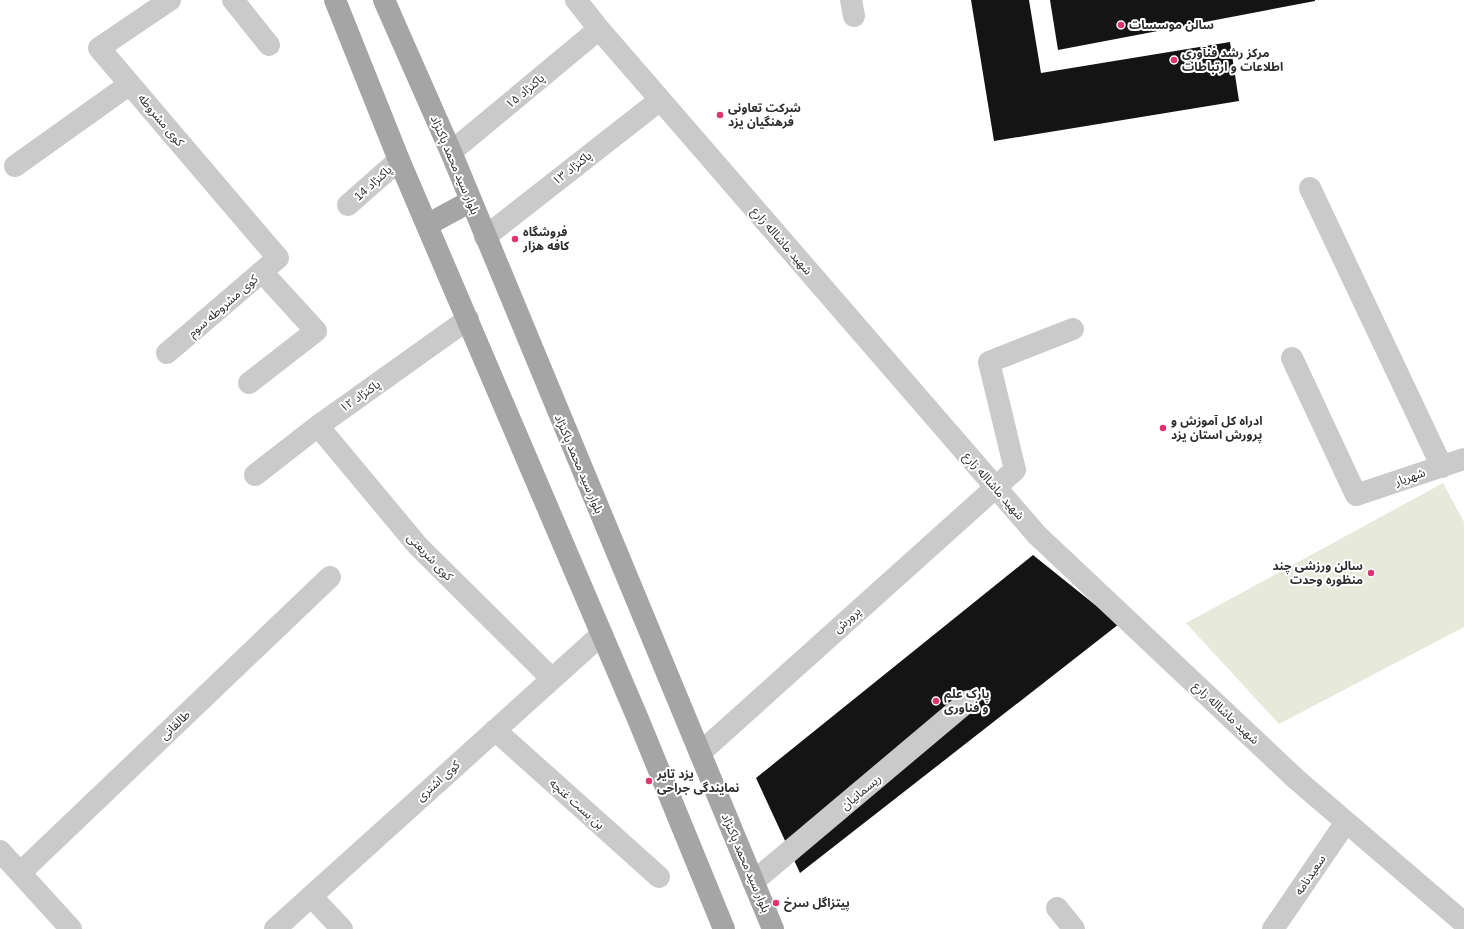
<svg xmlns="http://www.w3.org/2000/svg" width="1464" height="929" font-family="Helvetica,'Noto Sans Arabic',sans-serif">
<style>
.green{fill:#e7eadb}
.building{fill:#141414}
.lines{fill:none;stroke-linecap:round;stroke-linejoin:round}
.minor{stroke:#cacaca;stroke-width:22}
.major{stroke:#a5a5a5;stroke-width:22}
.poi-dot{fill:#df3470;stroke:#fff;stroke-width:1.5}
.labels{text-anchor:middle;stroke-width:4;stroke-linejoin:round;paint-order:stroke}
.poi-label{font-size:12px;font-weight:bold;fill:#2d2d2d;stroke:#fff;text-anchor:start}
.street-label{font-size:12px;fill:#2d2d2d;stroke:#fff}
</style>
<rect width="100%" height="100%" fill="#fff"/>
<path class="green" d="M1443,483L1464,522V627L1279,724L1186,623Z"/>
<path class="building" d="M971,0H1029L1041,73L1230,42L1239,101L994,141Z
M1050,0H1315V1L1058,50Z
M1033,555L1119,624L800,873L756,778Z"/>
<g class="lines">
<path class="minor" d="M233,0L269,45
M576,0L599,29L1037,535L1296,779L1464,923
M851,0L854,16
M451,152L599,29
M15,166L130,84
M1310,188L1442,467
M348,205L399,160
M485,237L660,100
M167,353L278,258L99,48L170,0
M1292,358L1356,495L1464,459
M249,383L316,331L262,272
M318,426L418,546L552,679
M255,475L318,426L468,319
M495,730L659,877
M700,753L1015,470L989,362L1073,329
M0,851L71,929
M20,873L330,577
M753,882L968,701
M311,896L342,929
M1057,908L1074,929
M275,929L602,634
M1273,929L1346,822"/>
<path class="major" d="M335,0L399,160L638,719L724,929
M384,0L451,152L773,929
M427,225L471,201"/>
</g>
<g class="poi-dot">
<circle cx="1121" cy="25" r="4"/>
<circle cx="1174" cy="60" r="4"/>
<circle cx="720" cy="115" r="4"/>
<circle cx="515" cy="239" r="4"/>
<circle cx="1163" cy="428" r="4"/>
<circle cx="1371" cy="573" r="4"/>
<circle cx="936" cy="701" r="4"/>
<circle cx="649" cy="781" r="4"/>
<circle cx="776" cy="903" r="4"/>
</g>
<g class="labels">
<g class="poi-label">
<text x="1129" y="29">سالن موسسات</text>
<text x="1182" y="57">مرکز رشد فنآوری<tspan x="1182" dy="14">اطلاعات و ارتباطات</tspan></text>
<text x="728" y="112">شرکت تعاونی<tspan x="728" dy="14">فرهنگیان یزد</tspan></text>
<text x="523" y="236">فروشگاه<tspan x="523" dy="14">کافه هزار</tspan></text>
<text x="1171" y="425">ادراه کل آموزش و<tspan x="1171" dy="14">پرورش استان یزد</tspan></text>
<text x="1363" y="570" text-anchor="end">سالن ورزشی چند<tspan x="1363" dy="14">منظوره وحدت</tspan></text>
<text x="944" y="698">پارک علم<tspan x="944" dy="14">و فناوری</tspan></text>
<text x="657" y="778">یزد تایر<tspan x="657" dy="14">نمایندگی جراحی</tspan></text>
<text x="784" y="907">پیتزاگل سرخ</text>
</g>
<g class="street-label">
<text transform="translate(525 91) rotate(-40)" y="4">پاکنژاد ۱۵</text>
<text transform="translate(161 120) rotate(50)" y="4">کوی مشروطه</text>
<text transform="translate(455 165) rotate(67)" y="4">بلوار سید محمد پاکنژاد</text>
<text transform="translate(572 168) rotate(-38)" y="4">پاکنژاد ۱۳</text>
<text transform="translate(373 183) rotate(-42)" y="4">پاکنژاد 14</text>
<text transform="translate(782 241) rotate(49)" y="4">شهید ماشااله زارع</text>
<text transform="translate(223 306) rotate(-41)" y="4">کوی مشروطه سوم</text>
<text transform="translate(360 396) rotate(-35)" y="4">پاکنژاد ۱۲</text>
<text transform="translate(579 464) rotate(67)" y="4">بلوار سید محمد پاکنژاد</text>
<text transform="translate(1410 477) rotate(-19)" y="4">شهریار</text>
<text transform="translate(994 486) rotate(49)" y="4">شهید ماشااله زارع</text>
<text transform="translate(430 557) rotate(46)" y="4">کوی شریعتی</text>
<text transform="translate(847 620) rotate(-42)" y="4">پرورش</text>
<text transform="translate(1226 713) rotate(43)" y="4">شهید ماشااله زارع</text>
<text transform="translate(175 725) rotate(-44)" y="4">طالقانی</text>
<text transform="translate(438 781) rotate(-42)" y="4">کوی اشتری</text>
<text transform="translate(861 792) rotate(-40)" y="4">ریسمانیان</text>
<text transform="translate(577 804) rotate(42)" y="4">بن بست غنچه</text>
<text transform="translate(746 863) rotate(67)" y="4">بلوار سید محمد پاکنژاد</text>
<text transform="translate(1310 875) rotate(-56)" y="4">سعیدنامه</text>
</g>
</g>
</svg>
